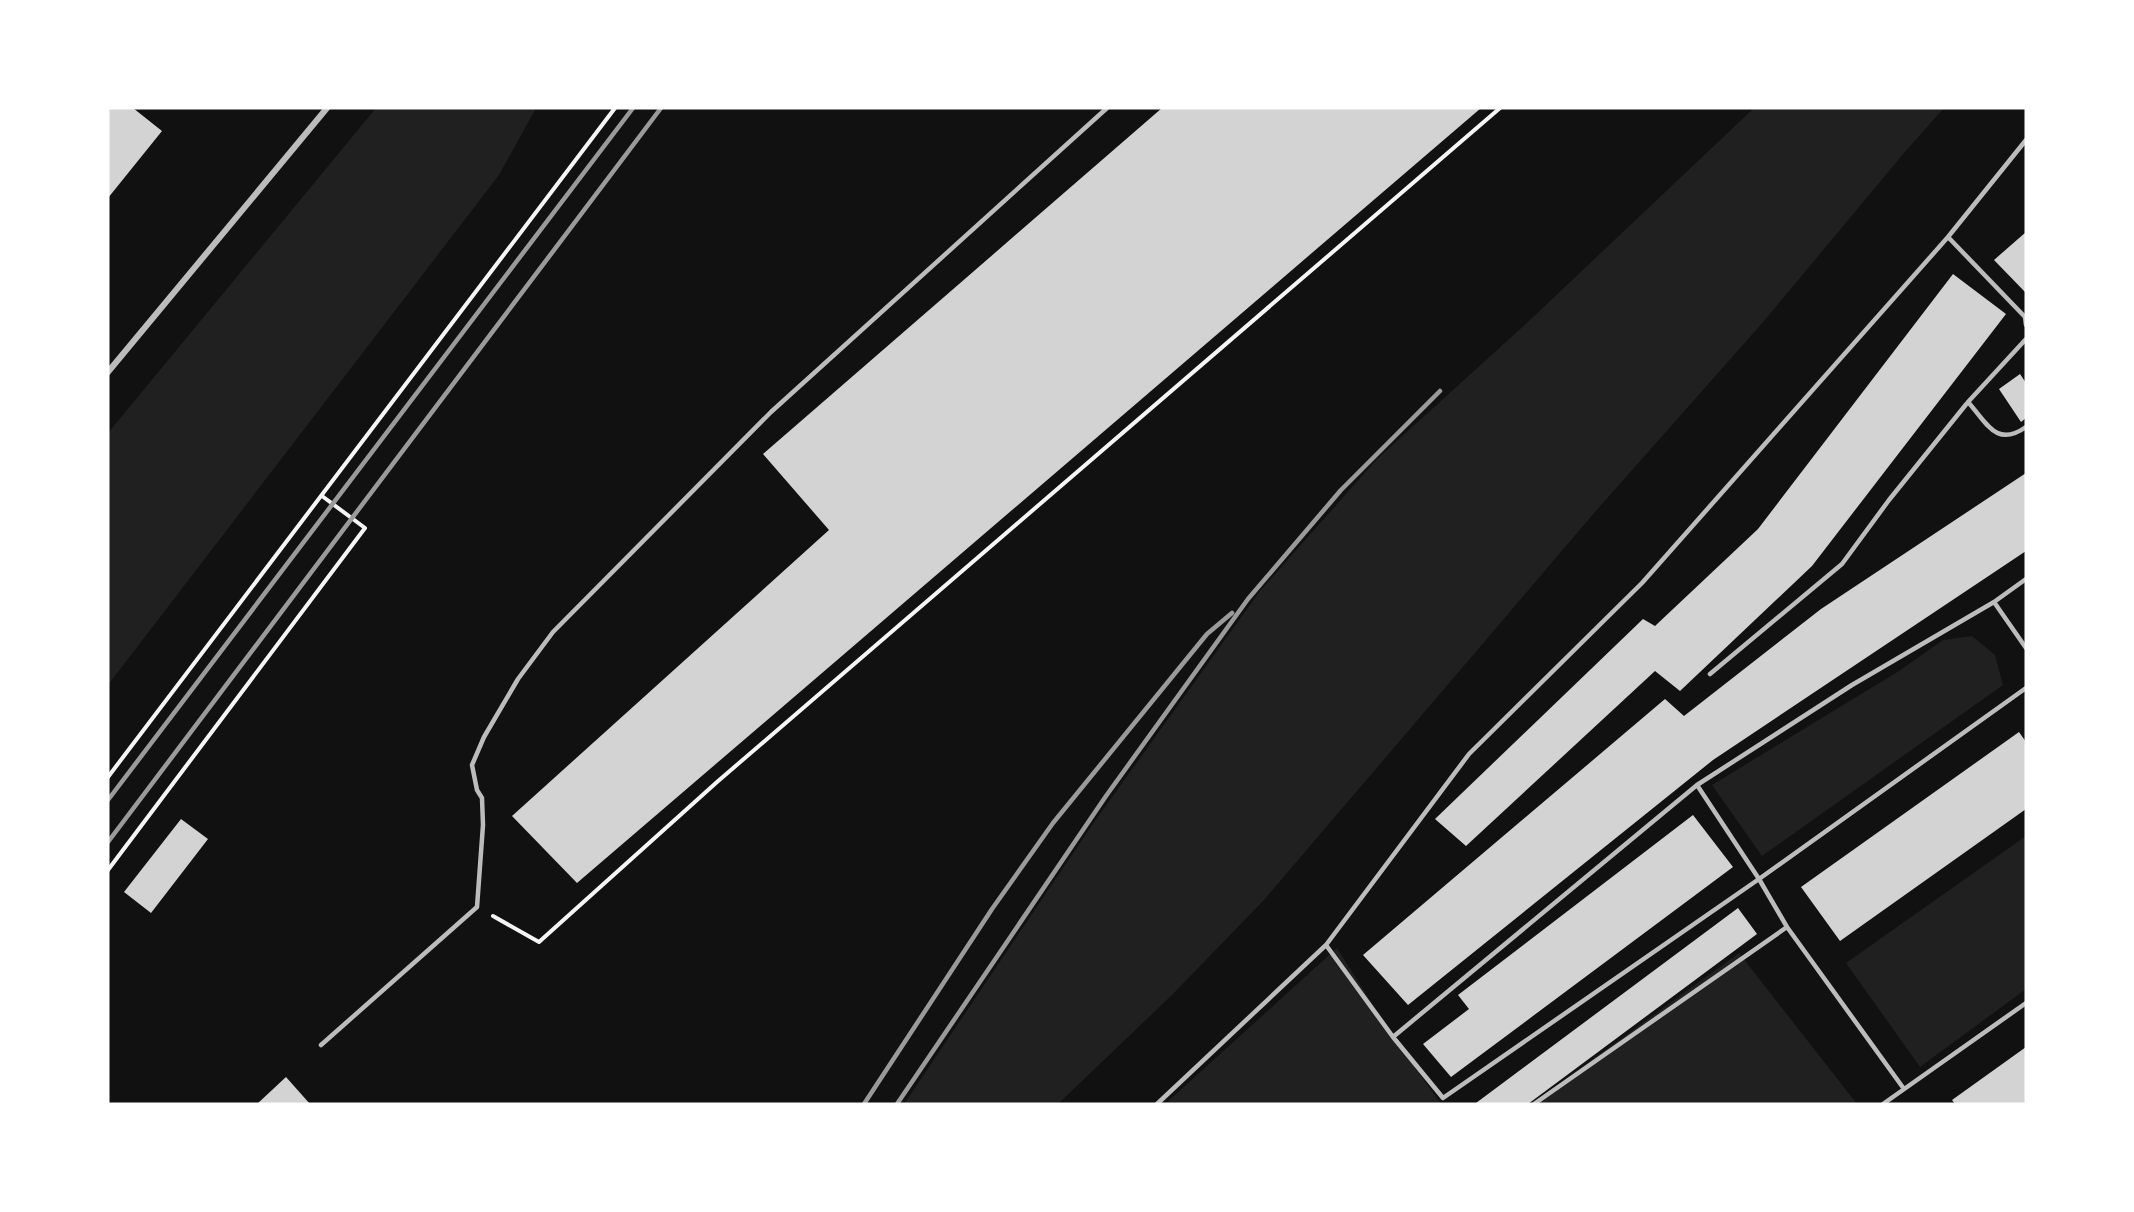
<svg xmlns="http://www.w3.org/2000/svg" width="2134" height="1212" font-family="Ubuntu,sans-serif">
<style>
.green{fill:#202020}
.building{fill:#d3d3d3}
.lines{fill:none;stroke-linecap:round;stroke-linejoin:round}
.path{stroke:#f5f5f5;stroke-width:4}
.service{stroke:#bcbcbc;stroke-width:4.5}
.minor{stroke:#bcbcbc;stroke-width:6}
.rail{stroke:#9a9a9a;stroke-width:4.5}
</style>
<rect width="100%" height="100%" fill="#111"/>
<path class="green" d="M376,108H536L499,175L108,685V433Z
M1754,108H1944L1904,153L1764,321L1595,512L1264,900L1173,994L1058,1104H904L1092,825L1260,591L1377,459L1530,320Z
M1972,636L1995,655L2003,685L1762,856L1712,785L1899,671L1943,640Z
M2026,836V989L1920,1067L1846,963Z
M1337,948L1393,1037L1441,1104H1165Z
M1739,953L1857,1104H1531Z"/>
<path class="building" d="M108,108H133L162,131L108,198Z
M1162,108H1481L577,883L512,816L829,530L763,454Z
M2026,232V293L1994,260Z
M1953,274L2006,314L1812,566L1680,691L1655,671L1466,846L1435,819L1643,619L1655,626L1758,529Z
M2020,374L2026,383V418L2021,422L1999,389Z
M2026,473V551L1713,760L1408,1005L1363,955L1665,699L1684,716L1821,609Z
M2019,732L2026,742V809L1840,941L1801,887Z
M1693,815L1733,867L1451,1077L1423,1044L1469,1009L1458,995Z
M181,819L208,839L151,913L124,892Z
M1738,908L1757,934L1528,1104L1476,1103Z
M2026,1047V1104H1955L1952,1100Z
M286,1077L310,1104H257Z"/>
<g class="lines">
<path class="path" d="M108,777L615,108
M108,870L365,528L322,496
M493,916L539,942L717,782L1500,108"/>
<path class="service" d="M2026,140L1948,237L2025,317L2026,325
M1968,402C1987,423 1996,448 2026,427
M2026,579L1994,602L2026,648
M1710,674L1842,564L1889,500L1968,402L2026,339
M1697,785L1759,879L1443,1098L1393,1037L1326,945L1469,754L1642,583L1948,237
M1393,1037L1697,785L1852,685L1994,602
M321,1045L477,907L483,825L482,798L477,790L472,765L484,737L518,679L553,632L771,412L1107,108
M1904,1089L1787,927L1759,879L2026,688
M1157,1104L1326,945
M1534,1104L1787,927
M1883,1104L2026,1003"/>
<path class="minor" d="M108,372L327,108"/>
<path class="rail" d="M108,800L633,108
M108,842L661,108
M864,1104L992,909L1053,823L1207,634L1232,613
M897,1104L1106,796L1248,599L1341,490L1440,391"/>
</g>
<rect width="2134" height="1212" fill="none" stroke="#ffffff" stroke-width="219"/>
</svg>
